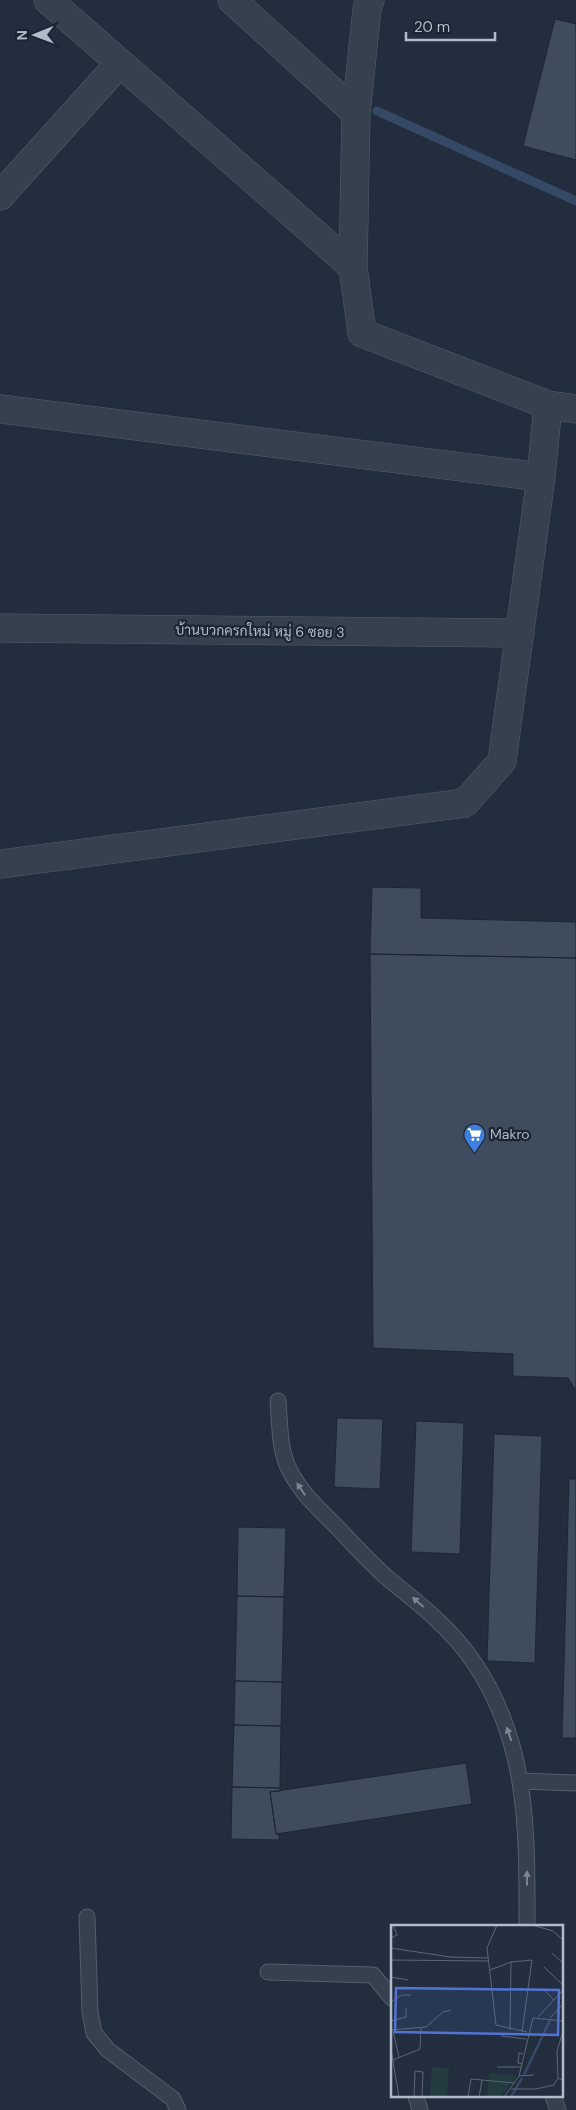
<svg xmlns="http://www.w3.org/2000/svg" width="576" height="2110" font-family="'DM Sans',Sarabun,sans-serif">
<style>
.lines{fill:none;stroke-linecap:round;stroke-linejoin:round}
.stream{stroke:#354966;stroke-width:9}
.building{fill:#3e4c5e;stroke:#1d2735}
.service-casing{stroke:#545e6c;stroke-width:17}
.minor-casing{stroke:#545e6c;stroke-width:29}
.service{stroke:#36404e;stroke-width:15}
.minor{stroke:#36404e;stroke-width:28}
.oneway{fill:#7a8492}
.labels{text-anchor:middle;stroke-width:4.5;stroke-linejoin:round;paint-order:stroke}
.street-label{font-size:14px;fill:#b2bbc9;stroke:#1b2533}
.poi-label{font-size:14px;fill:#b2bbc9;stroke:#1b2533;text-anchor:start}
.inset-river{fill:none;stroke:#354966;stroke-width:2.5}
.inset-road{fill:none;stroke:#5c6676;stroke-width:1}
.view{fill:#5174d3;fill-opacity:0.15;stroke:#5174d3;stroke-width:2.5}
.inset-edge{fill:none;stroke:#b2bbc9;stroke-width:2.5}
</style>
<rect width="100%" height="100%" fill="#222e3e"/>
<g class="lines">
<path class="stream" d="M377,111L576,201"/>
</g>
<path class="building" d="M555,19L576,24V160L523,146Z
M372,887L421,888V918L576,922V958L370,954Z
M370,954L576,958V1391L568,1378L513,1376V1354L373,1348Z
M337,1418L383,1419L380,1489L334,1487Z
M416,1421L464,1423L460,1554L411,1552Z
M494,1434L542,1436L535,1663L487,1661Z
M569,1479H576V1738H562Z
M238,1527L286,1528L284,1597L237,1596Z
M237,1596L284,1597L282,1682L235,1681Z
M235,1681L282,1682L281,1726L234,1725Z
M234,1725L281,1726L280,1788L232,1787Z
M466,1763L472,1804L276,1834L270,1792Z
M232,1787L280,1788V1791L270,1792L276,1834H279V1840L231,1839Z"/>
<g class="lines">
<defs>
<path id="service" d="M278,1401C280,1424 279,1451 290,1471C301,1493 319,1509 336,1526C354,1545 372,1565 392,1582C422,1606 451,1629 473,1661C529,1743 527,1831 527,1926
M521,1781L576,1783
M87,1917L90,2012L94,2033L108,2050L173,2099L178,2110
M268,1972L373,1975L392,1998
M416,2096L420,2110
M553,2096L558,2110"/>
<path id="minor" d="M48,0L353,267
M232,0L356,113
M370,0L367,9L356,113L353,267L362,333L548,405L576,409
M0,196L119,64
M0,409L541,477
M0,628L520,633
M0,864L465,803L502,761L541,477L548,405"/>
</defs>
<use href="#service" class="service-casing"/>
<use href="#minor" class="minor-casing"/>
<use href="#service" class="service"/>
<use href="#minor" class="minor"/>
</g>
<defs><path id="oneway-solid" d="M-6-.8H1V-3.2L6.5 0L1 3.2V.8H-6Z" transform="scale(1.25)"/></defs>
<g class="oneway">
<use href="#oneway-solid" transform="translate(301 1489) rotate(-124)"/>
<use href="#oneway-solid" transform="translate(418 1602) rotate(-139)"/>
<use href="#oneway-solid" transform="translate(509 1734) rotate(-109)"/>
<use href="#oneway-solid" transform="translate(527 1878) rotate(-90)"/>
</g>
<defs>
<symbol id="supermarket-pin" viewBox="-11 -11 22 30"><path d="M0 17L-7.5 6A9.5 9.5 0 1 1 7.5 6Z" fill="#3f7fe0" stroke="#1b2533"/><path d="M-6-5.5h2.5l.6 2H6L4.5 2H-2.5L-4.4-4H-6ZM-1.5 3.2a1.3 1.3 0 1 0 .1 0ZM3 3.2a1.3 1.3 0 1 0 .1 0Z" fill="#fff"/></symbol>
</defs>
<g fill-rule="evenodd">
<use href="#supermarket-pin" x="462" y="1122" width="25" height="34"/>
</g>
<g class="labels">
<g class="street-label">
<text transform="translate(260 631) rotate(1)" y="5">บ้านบวกครกใหม่ หมู่ 6 ซอย 3</text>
</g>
<g class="poi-label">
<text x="490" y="1139">Makro</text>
</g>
</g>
<g transform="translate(391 1925)">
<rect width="172" height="172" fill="#222e3e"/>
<path d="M41,142L58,143L56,172H39ZM98,148L126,151L109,172H96Z" fill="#243c3f"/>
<path class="inset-river" d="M133,150L159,95M120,172L131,153"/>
<path class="inset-road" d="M106,0L96,23L105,100L136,107M141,0L162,6L173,16M0,13L6,10L2,0M0,23L59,32L97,33M161,28L173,39M0,35L98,36M153,42L173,61M99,45L120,37L141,35L131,107M0,52L17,55M152,64L163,75M0,77L11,70H20M147,92L173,64M159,93L173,78M0,96L15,92V83M173,103L166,126L167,153L173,156M0,105L35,102L52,87L60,85M119,105L120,37M2,106L8,132M110,111L135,114M0,124L8,172M2,135L29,124L30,103M131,139L127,138L128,128L132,129M106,142H130M128,151L143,150M120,164H145L163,160L167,153M23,172L24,146L32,147L31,172M77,172L80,154L123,158M88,172L91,155M113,172L128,151L142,93L173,96"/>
<path class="view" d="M5,63L168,65L167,110L4,107Z"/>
<rect width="172" height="172" class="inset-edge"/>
</g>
<g transform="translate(35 35) rotate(269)" stroke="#1b2533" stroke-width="4" paint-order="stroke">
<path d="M0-4L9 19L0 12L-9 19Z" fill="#b2bbc9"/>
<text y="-8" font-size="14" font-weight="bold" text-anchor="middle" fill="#b2bbc9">N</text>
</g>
<path d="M406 32v8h89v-8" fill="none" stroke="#b2bbc9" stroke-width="2.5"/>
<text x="414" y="32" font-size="15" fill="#b2bbc9" stroke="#1b2533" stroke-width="4" paint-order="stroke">20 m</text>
</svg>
